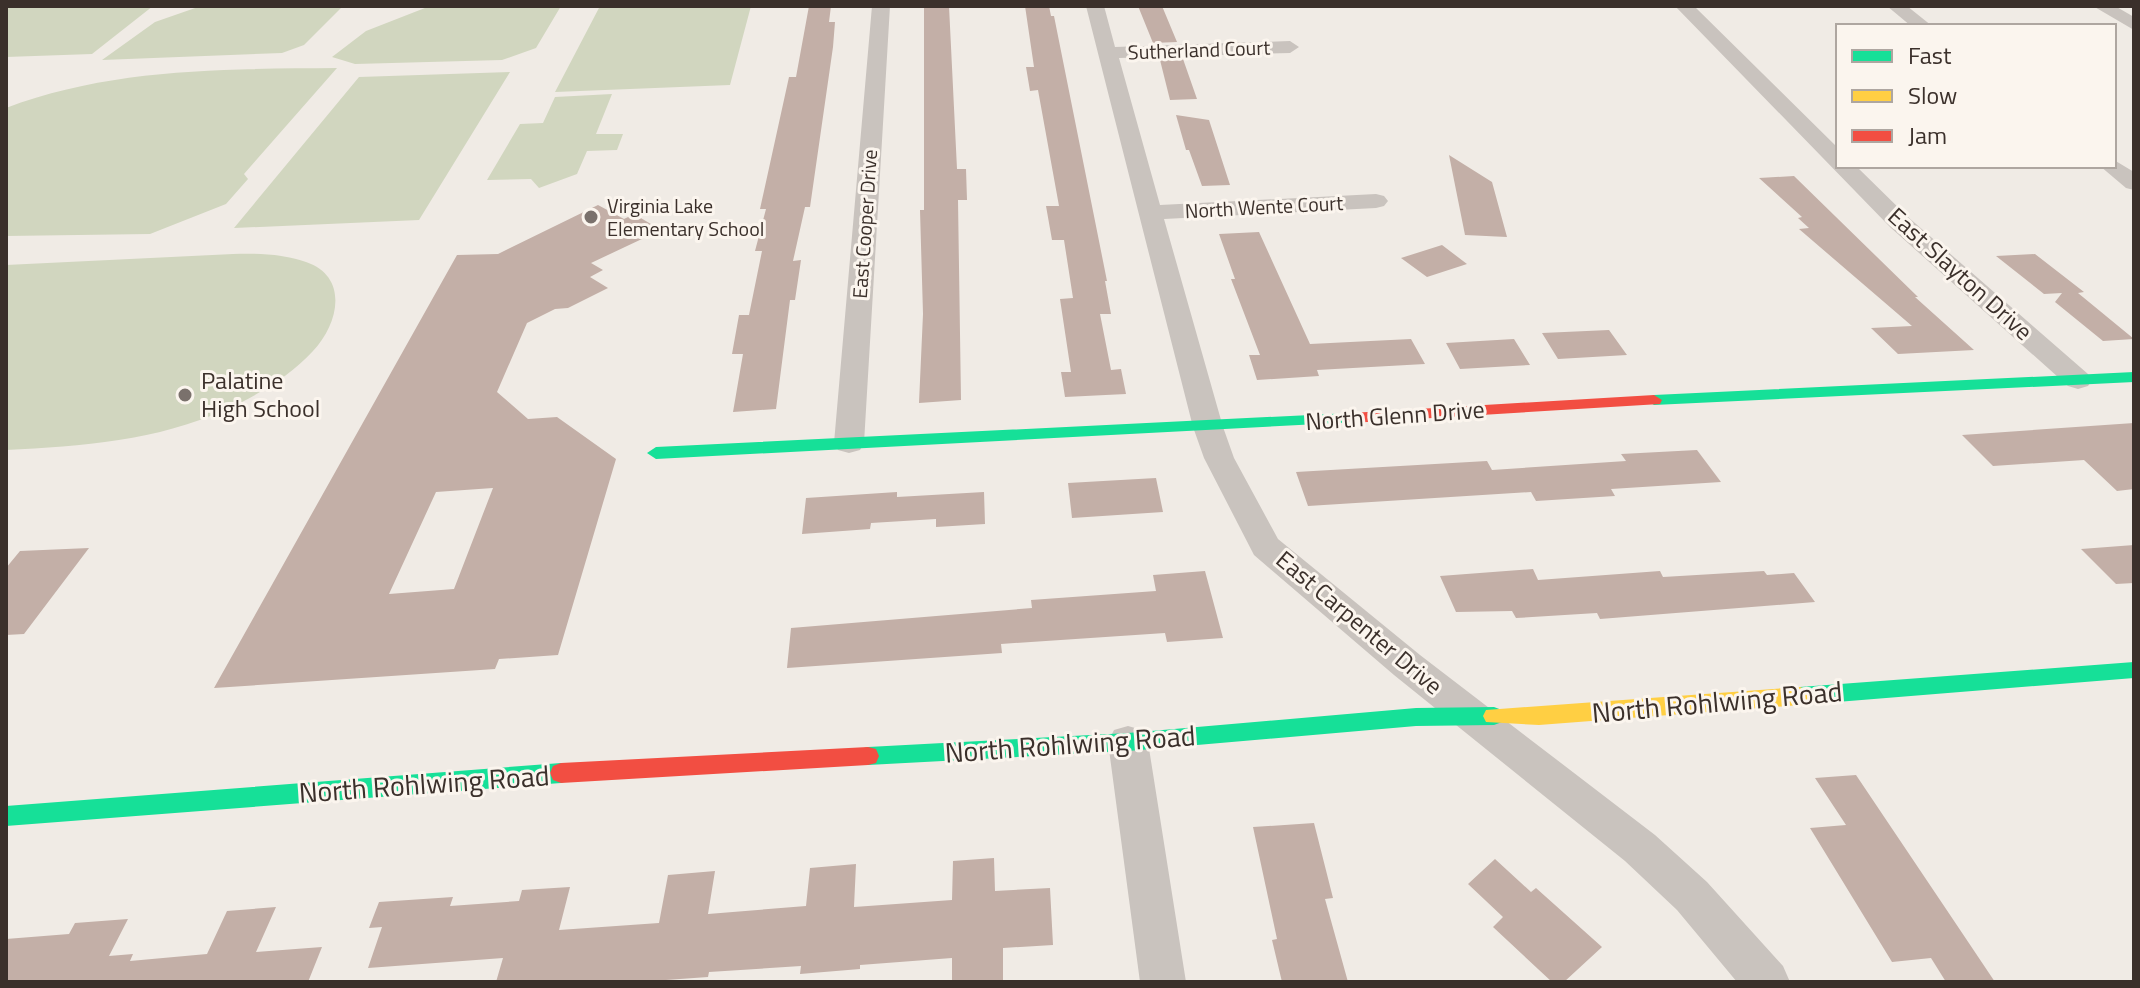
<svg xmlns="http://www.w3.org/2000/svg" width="2140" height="988" font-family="'Titillium Web',sans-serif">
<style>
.green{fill:#d1d6bf}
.building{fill:#c3afa7;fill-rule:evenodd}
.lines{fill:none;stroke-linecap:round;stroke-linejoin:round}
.street{fill:#c9c3be;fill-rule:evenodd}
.fast{fill:#16e098;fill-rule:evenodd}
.slow{fill:#ffcf43;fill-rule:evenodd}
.jam{fill:#f24e42;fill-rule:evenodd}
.poi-dot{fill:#7a716c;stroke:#fbf5ee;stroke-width:3}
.labels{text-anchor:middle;stroke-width:6;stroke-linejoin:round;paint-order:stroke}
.far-street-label{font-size:20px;fill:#3b302b;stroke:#fbf5ee}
.far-poi-label{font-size:20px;fill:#3b302b;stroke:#fbf5ee;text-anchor:start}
.street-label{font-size:24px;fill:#3b302b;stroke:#fbf5ee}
.poi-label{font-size:24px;fill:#3b302b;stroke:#fbf5ee;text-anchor:start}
.near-street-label{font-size:28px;fill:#3b302b;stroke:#fbf5ee}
</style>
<rect width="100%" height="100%" fill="#f0ebe5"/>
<path class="green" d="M6,6H153L92,54L6,57Z
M343,6L304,45L282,53L102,60L155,22L198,7Z
M430,6H561L536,48L502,60L355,64L332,57L366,31Z
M600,6H751L730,85L555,92Z
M337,68L244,174L248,179L226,204L150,234L6,236V108C111,68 226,69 337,68Z
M510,72L419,220L234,228L359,77Z
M612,94L596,134H623L617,150L587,151L577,174L539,188L531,179L487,180L520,124L543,123L555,97Z
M233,254C257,253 283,254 306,262C350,277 338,325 313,351C290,376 258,395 227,409C157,441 82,446 6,450V265Z"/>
<path class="building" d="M809,6H831L829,22H835L833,47L810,207H805L793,261L801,260L795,300H790L776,409L733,412L743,354H732L739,315H749L762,251H755L766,209H760L789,77H796Z
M924,6H949L957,169H966L967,200H958L961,400L919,403L923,314L920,210H924Z
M1025,6H1049L1051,16H1054L1107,281H1105L1111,314H1100L1111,370L1121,369L1126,394L1065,397L1061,372H1071L1060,299L1073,298L1064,240H1052L1046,206H1059L1038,90L1030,91L1026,67H1034Z
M1138,6H1162L1177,42L1153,43Z
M1183,59L1197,99L1170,100L1160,60Z
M1176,115L1209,120L1230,185L1202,186L1189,150H1186Z
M1449,155L1492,182L1507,237L1465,235Z
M1794,176L1918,297H1915L1974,350L1898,354L1871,328L1912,326L1799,229L1809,228L1798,218L1802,217L1759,178Z
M598,205L624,219L634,214L661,230L591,263L603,270L590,277L608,288L568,308L555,309L527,323L497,392L528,419L557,417L616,459L558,655L499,659L495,669L214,688L457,255L498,254ZM493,488L454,589L389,594L436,492Z
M1259,232L1310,344L1411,339L1425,364L1317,370L1319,376L1257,380L1249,355H1260L1231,279H1235L1219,234Z
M1442,245L1467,264L1427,277L1401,258Z
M2035,254L2084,292L2078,293L2134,339L2103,341L2055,302L2062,293L2044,294L1996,256Z
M1609,330L1627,355L1558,359L1542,333Z
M1514,339L1530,365L1460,369L1446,343Z
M2134,423V489L2117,491L2084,460L1993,466L1962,435Z
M1697,450L1721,482L1611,489L1615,496L1536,501L1531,492L1308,506L1296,472L1487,461L1492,470L1626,461L1621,454Z
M1156,478L1163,512L1072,518L1068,483Z
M897,492V497L984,492L985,524L936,527V519L871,523L870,529L802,534L806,498Z
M2134,545V583L2116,584L2081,549Z
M89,548L24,634L6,635V568L20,551Z
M1533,569L1538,580L1660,571L1663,577L1764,571L1767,575L1794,573L1815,602L1600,619L1597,613L1516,618L1512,611L1456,612L1440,576Z
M1205,571L1223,638L1167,642L1165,633L1001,644L1002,653L787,668L791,628L1032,608L1031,600L1156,591L1153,575Z
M1856,775L1940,900L1995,982H1946L1931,958L1892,962L1810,828L1846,825L1815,778Z
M1314,823L1333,898L1325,899L1348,982H1282L1272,940L1277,939L1253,827Z
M994,858L995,891L1050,888L1053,945L1003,948V982H952V958L860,965V969L800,974L801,966L709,972L708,977L638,982H496L503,958L368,968L382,927L369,928L379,902L453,897L450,906L519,901L522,890L570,887L559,930L659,923L668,875L715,871L708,914L806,906L810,868L856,864L854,907L952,900L953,861Z
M1495,859L1531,892L1536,888L1602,947L1564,982H1552L1493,927L1503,917L1468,884Z
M276,907L256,952L322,947L308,982H6V939L69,934L75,923L128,919L109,956L133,954L130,961L207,954L227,911Z"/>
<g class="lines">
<path class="street" d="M872,6H890L864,443L860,450L849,453L838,450L834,443Z
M1086,6H1104L1115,47L1290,41L1299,47L1290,53L1119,58L1160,205L1376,194L1384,196L1388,201L1384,206L1376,208L1164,219L1223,427L1234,458L1278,539L1420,655L1655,835L1707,882L1783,966L1790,982H1737L1677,910L1625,861L1394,675L1254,555L1204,458L1193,427Z
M1675,6H1694L1838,148V166H1856L1908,217L2088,374L2092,380L2088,386L2078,389L2068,386L1890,227Z
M1887,6H1907L1932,26H1911Z
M2093,6H2115L2134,17V30Z
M2114,160L2134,172V190L2126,188L2100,166H2114Z
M1128,726L1142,730L1148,742L1186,982H1140L1108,742L1114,730Z"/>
<path class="fast" d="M2134,372V382L1654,405L1646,400L1654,395Z
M1351,413L1357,414L1359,418L1357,422L656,459L647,453L656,447Z
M2134,662V678L1800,705L1792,702L1789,696L1792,690L1800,687Z
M1494,707L1502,710L1505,716L1502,722L1494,725L1416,726L1128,751L868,765L860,763L857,756L860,749L868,747L1128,733L1416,708Z
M561,763L569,766L572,773L569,780L561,783L6,826V806Z"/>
<path class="slow" d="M1800,687L1808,690L1811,696L1808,702L1800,705L1539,725L1486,722L1483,716L1486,710Z"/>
<path class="jam" d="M1654,395L1662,400L1660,404L1351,423L1343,418L1351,413Z
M868,747L876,749L879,756L876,763L868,765L561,783L553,780L550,773L553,766L561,763Z"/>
</g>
<g class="poi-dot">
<circle cx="591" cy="217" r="8"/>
<circle cx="185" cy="395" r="8"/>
</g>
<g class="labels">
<g class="far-street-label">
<text transform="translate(1199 50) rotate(-2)" y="7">Sutherland Court</text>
<text transform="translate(1264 207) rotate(-3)" y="7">North Wente Court</text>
<text transform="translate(865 224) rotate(-86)" y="7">East Cooper Drive</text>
</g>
<g class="far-poi-label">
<text x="607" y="213">Virginia Lake<tspan x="607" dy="23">Elementary School</tspan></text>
</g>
<g class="street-label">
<text transform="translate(1960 274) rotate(42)" y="8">East Slayton Drive</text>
<text transform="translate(1395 416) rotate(-4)" y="8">North Glenn Drive</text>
<text transform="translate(1359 623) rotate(40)" y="8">East Carpenter Drive</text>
</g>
<g class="poi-label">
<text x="201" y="389">Palatine<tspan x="201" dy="28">High School</tspan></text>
</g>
<g class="near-street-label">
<text transform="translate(1717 702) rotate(-5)" y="10">North Rohlwing Road</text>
<text transform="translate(1070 744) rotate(-4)" y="10">North Rohlwing Road</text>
<text transform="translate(424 784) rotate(-4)" y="10">North Rohlwing Road</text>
</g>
</g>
<rect width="2140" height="988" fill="none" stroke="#3b302b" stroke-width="16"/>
<rect x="1836" y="24" width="280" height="144" fill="#fbf5ee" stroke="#aea6a0" stroke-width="2"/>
<rect x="1852" y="50" width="40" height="12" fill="#16e098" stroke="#aea6a0" stroke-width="2"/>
<text x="1908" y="64" font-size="24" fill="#3b302b">Fast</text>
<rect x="1852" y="90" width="40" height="12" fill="#ffcf43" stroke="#aea6a0" stroke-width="2"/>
<text x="1908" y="104" font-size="24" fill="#3b302b">Slow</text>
<rect x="1852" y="130" width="40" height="12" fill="#f24e42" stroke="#aea6a0" stroke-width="2"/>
<text x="1908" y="144" font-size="24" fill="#3b302b">Jam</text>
</svg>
